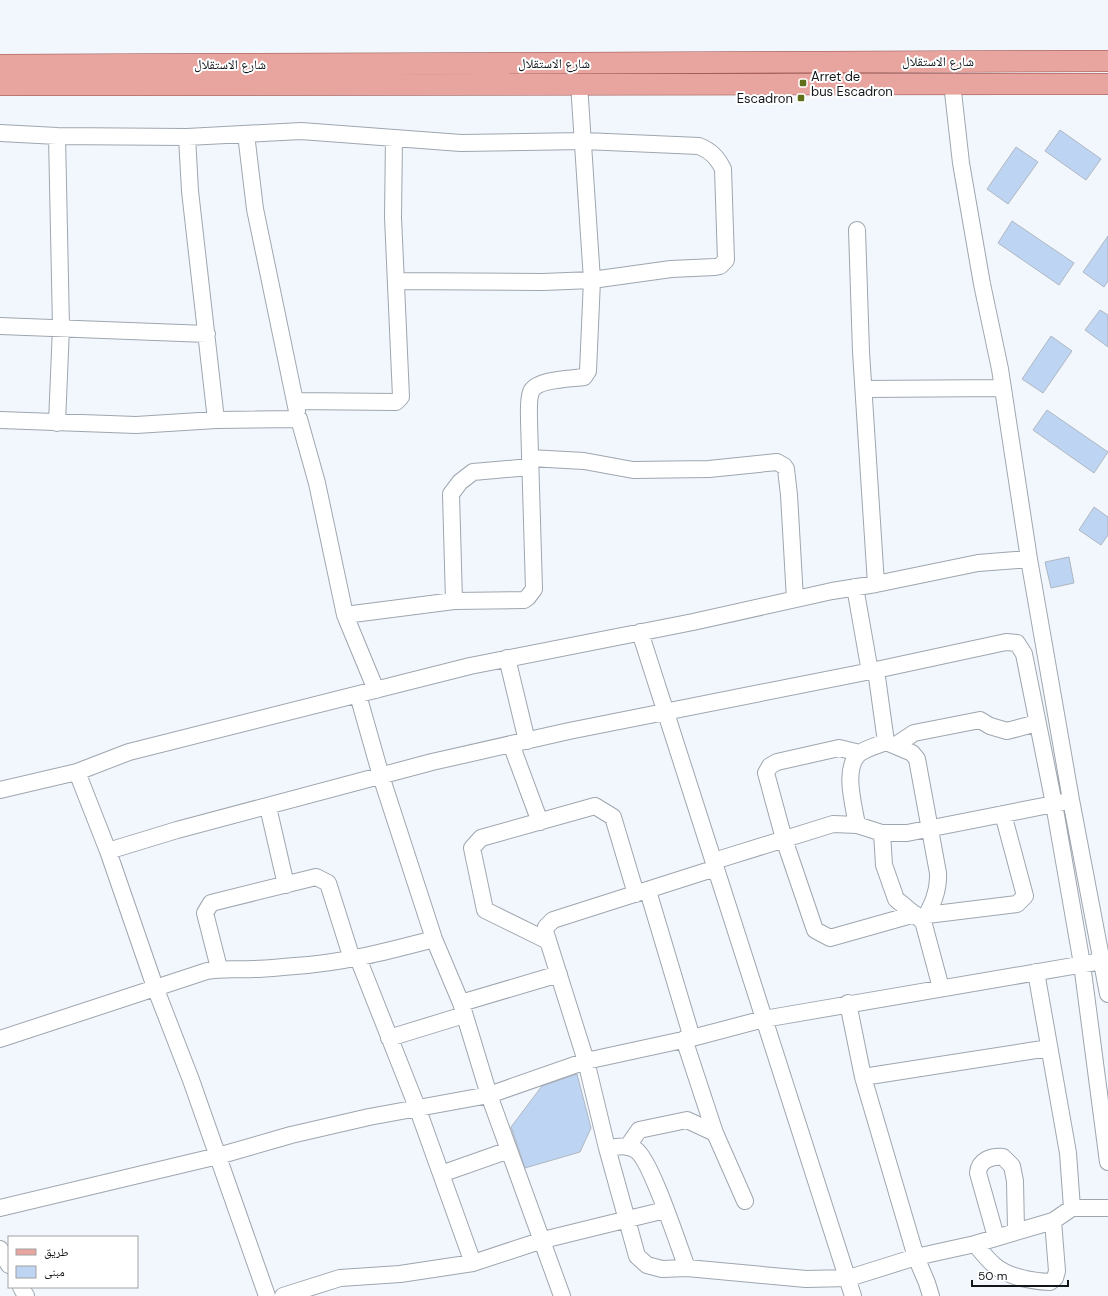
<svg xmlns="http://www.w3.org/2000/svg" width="1108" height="1296" font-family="'DM Sans','Noto Naskh Arabic',sans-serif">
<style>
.building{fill:#bdd4f3;stroke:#afb7c1}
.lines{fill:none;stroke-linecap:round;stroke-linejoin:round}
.minor-casing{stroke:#9ea6af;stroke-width:18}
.major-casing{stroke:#944b46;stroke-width:22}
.minor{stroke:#fff;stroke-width:16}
.major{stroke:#e8a49f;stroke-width:21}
.poi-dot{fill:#606f1b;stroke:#fff;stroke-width:1.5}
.labels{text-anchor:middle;stroke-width:4;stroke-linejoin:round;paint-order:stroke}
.street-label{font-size:13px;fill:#131619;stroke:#fff}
.poi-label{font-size:13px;fill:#131619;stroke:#fff;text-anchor:start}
</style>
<rect width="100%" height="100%" fill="#f2f7fd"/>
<path class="building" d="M1060,130L1101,159L1086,180L1045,151Z
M1016,147L1038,162L1008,204L987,189Z
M1012,221L1074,263L1059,285L998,243Z
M1108,236V281L1104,287L1083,272Z
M1100,310L1108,315V347L1085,330Z
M1051,336L1072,351L1043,393L1022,379Z
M1047,410L1108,452L1094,473L1033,430Z
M1094,507L1108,517V535L1101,545L1079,530Z
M1069,557L1074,583L1051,588L1045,562Z
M577,1074L591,1128L580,1152L525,1168L511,1127L542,1086Z"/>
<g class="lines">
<defs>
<path id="minor" d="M952,83L961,163L982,284L1000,369L1029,559L1071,800L1108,994
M0,133L57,136L187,137L301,131L461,143L584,141L699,146C711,151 717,157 723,169L726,260L720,266L715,267L671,269L592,280L588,371L584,377C572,379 536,379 531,392C528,400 529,411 529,420L534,589L528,597L524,600L454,601L345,615
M246,134L255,209L297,411
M57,136L61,327L57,423
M187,137L190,191L216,420
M857,230L861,352L876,584
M396,281L543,282L592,280L579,84
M0,326L207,334
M865,389L1003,388
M295,401L396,402L401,397L393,217L394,138
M0,420L136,425L216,420L299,419L317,483L345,615L376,690
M530,458L584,461L633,470L709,469L777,462L784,466L786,469L789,495L795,599
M855,587L870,672
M454,601L451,494L460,482L473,472L530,467
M640,632L853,1296
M507,658L527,741
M876,670L886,742
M358,695L381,776L434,939L461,1003L489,1095L562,1296
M511,744L540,822
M896,745L914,733L980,720L990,726L1007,731L1037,723
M860,753L839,748L777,762L770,766L766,773L784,839L815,930L830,938L915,914
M77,772L108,851L155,987L191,1080L267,1296
M0,790L77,772L129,752L470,666L693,622L832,591L876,584L978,563L1029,559
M268,807L286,885
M857,825C854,806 842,767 860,753C867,748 878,745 886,742L912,753L917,759L938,873C939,891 932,906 923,921L941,988
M882,833L884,865L896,899L920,919
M108,851L177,830L432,762L569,731L876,670L1006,642L1017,643L1024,654L1054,804L1082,964L1108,1162
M714,861L833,824L857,825L882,833H907L1064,802
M716,868L553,920L546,927L545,931L586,1061L607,1148L637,1256L647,1265L662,1269L687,1268L806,1279L849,1278L916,1257L975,1244L1053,1221L1072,1208H1108
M648,891L692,1038
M927,915L1017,904L1025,896L1003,814
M548,941L485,910L472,848L481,838L595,806L613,817L636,894
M358,958L417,1107L473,1263
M219,968L205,913L211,903L316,877L328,883L352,959
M1036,972L1068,1153L1072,1208
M461,1003L559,974
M848,1003L863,1077L916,1257L927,1283L931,1296
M389,1038L464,1015
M0,1039L207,971C222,968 237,970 253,969C267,969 281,967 295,966C343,963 388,951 434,939
M684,1039L715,1133L745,1201
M863,1077L1049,1048
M628,1146L639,1130L687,1120L715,1133
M607,1148C617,1147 627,1144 636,1150C651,1160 679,1247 687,1268
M441,1174L509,1150
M0,1208L218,1156L291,1135L369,1117L489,1095L586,1061L692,1038L764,1019L1102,961
M996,1237L978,1173C979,1160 991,1156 1003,1157L1012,1166L1015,1181L1016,1230
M975,1244C981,1251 987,1259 994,1265C1008,1277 1031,1281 1050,1282L1055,1278L1057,1271L1053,1221
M0,1249L9,1265
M21,1287L26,1296
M283,1296L340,1278L400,1274L473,1263L543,1240L665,1210"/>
<path id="major" d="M0,65L1108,61
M0,85L1108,84"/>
</defs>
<use href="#minor" class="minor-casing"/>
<use href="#major" class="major-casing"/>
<use href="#minor" class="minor"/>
<use href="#major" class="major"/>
</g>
<g class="poi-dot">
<rect x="799" y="79" width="8" height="8" rx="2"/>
<rect x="797" y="94" width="8" height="8" rx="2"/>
</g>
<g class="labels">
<g class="street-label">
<text x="938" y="66">شارع الاستقلال</text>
<text x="554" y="68">شارع الاستقلال</text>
<text x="230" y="69">شارع الاستقلال</text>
</g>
<g class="poi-label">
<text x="811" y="81">Arret de<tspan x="811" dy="15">bus Escadron</tspan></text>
<text x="793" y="103" text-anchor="end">Escadron</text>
</g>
</g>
<rect x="8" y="1236" width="130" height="52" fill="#ffffff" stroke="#a1a2a3"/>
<rect x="16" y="1249" width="20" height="6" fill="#e8a49f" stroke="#a1a2a3"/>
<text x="44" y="1256" font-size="12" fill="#131619">طريق</text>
<rect x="16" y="1266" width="20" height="12" fill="#bdd4f3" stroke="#a1a2a3"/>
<text x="44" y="1276" font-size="12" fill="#131619">مبنى</text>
<path d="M972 1280v6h96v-6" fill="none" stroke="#131619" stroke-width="2"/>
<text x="978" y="1280" font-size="12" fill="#131619" stroke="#ffffff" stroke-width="3" paint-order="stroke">50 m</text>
</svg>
